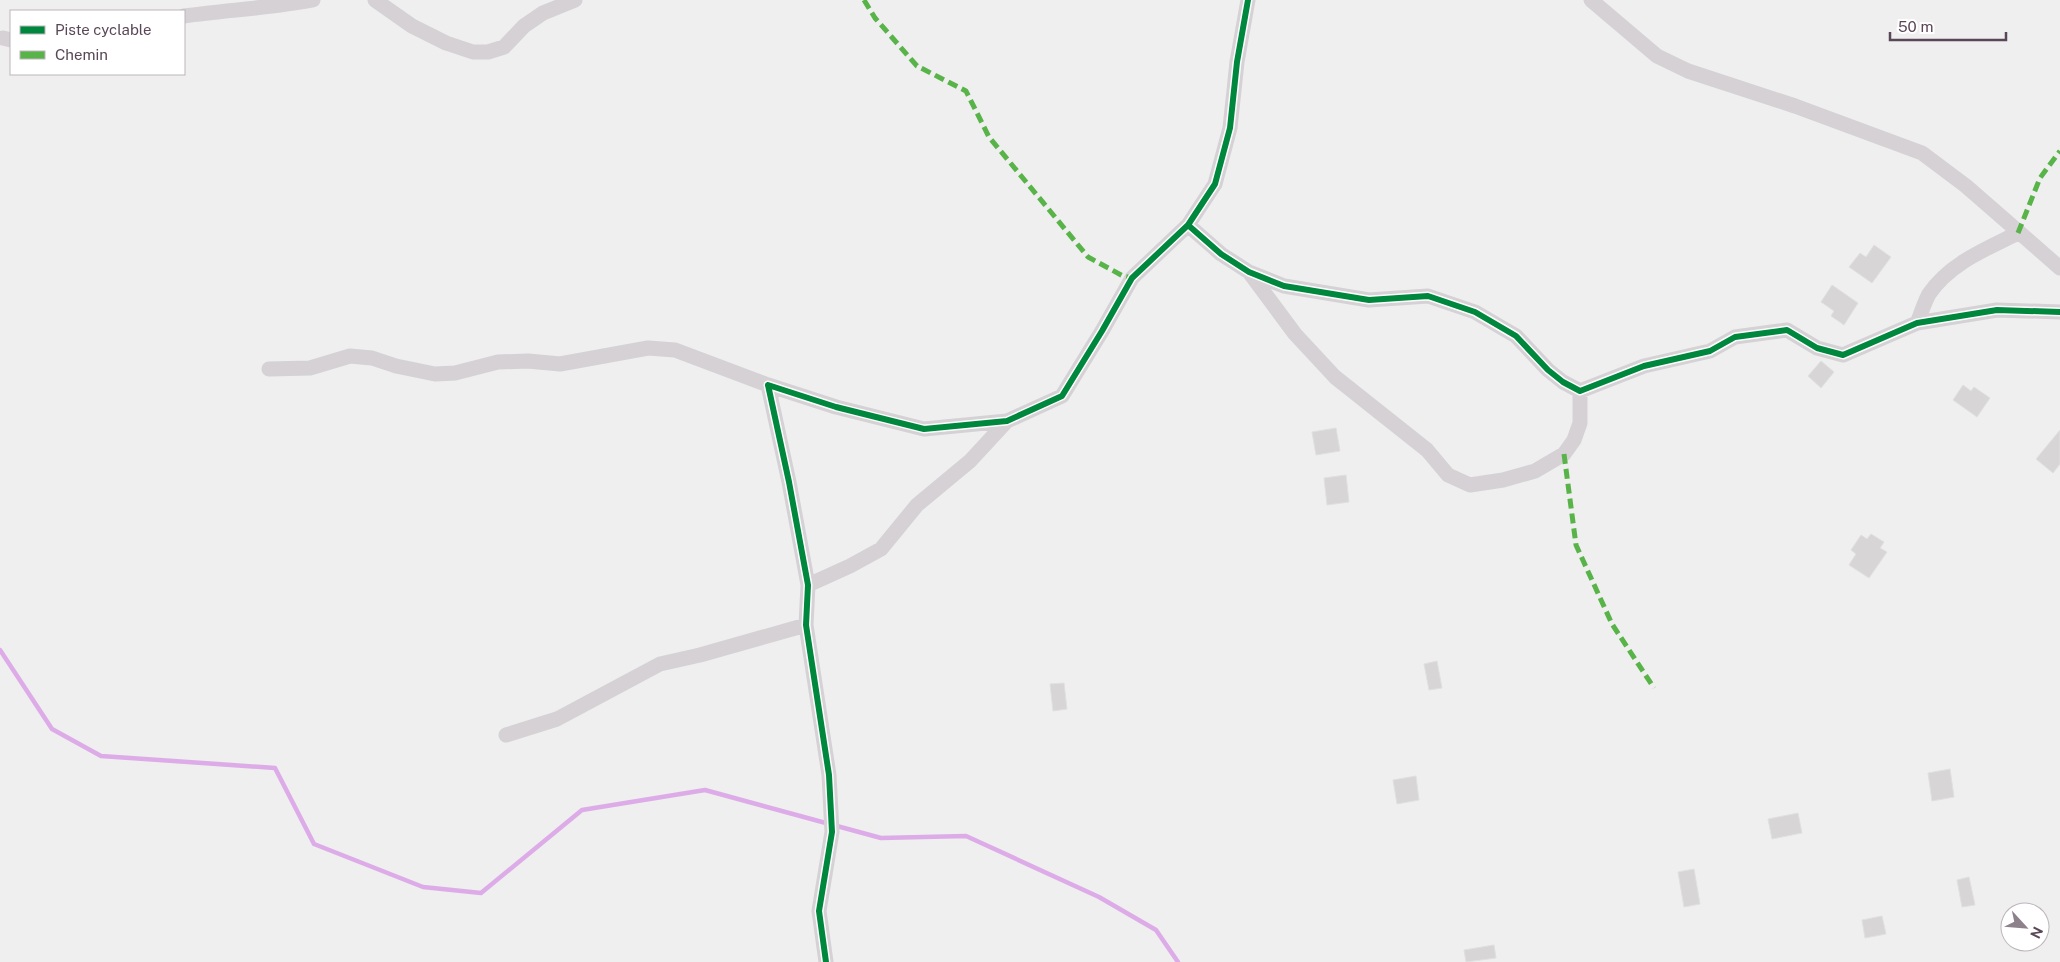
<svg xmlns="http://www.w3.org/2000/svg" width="2060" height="962" font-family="'Public Sans',sans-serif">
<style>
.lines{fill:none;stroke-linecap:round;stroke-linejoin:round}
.stream{stroke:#ddabe8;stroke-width:4.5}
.building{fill:#d7d5d6;stroke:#e1e0e0}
.street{stroke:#d5d1d5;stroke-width:15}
.quiet{stroke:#58b348;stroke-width:5;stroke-dasharray:10 5;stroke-linecap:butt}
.cycleway-casing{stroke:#fff;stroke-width:9}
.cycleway{stroke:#00873e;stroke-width:6}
</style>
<rect width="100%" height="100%" fill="#eeefee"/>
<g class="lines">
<path class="stream" d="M0,650L52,729L101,756L275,768L314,844L423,887L481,893L582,810L705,790L881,838L966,836L1099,897L1156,930L1178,962"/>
</g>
<path class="building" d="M1874,245L1891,257L1872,283L1849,267L1860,253L1866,257Z
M1832,285L1858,303L1844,325L1831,316L1834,311L1821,302Z
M1821,361L1834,372L1821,388L1808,376Z
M1963,385L1971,391L1974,387L1990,398L1977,417L1953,400Z
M1336,428L1340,451L1316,455L1312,432Z
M2060,430V464L2053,473L2036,459Z
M1346,475L1349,502L1327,505L1324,478Z
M1871,534L1884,542L1880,548L1887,552L1869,578L1849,565L1856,554L1851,550L1861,535L1867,539Z
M1437,661L1442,688L1429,690L1424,664Z
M1064,683L1067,709L1053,711L1050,684Z
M1950,769L1954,797L1932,801L1928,773Z
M1416,776L1419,800L1397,804L1393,780Z
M1798,813L1802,833L1772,839L1768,819Z
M1694,869L1700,904L1684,907L1678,872Z
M1969,877L1975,905L1962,907L1957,880Z
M1882,916L1886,934L1865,938L1862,920Z
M1494,945L1496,958L1466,962L1464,950Z"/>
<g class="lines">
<path class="street" d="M375,0L412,26L446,43L473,52H488L504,47L524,26L543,13L575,0
M1591,0L1657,56L1688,71L1795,106L1922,153L1966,186L2060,268
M184,16C227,10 271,8 313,0
M3,38L11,40
M1188,225L1221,254L1249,272L1284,286L1369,300L1428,296L1475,312L1516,336L1548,370L1563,382L1580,391L1644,366L1710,351L1735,337L1787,330L1817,348L1843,355L1917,323L1997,310L2060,312
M1249,272L1295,334L1335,377L1427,450L1448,475L1470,485L1503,480L1535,471L1564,454L1574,440L1580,423V391
M1917,323C1921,314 1924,303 1929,294C1950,263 1986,249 2018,233
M269,369L310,368L350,356L372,358L396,366L435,374L455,373L498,362L528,361L560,364L648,348L675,350L768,385
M808,585L850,566L881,549L917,505L970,461L1007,421
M506,735L557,719L660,664L700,655L806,625
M826,962L819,911L832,832L829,775L806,625L808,585L789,482L768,385L836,407L924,429L1007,421L1062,396L1102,331L1132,278L1188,225L1215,184L1230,128L1237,62L1248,0"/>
<path class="quiet" d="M864,0L875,18L917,66L966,91L989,137L1088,257L1123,276L1132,278
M2018,233L2040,178L2060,151
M1564,454L1576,545L1612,624L1654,688"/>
<defs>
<path id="cycleway" d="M1188,225L1221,254L1249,272L1284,286L1369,300L1428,296L1475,312L1516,336L1548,370L1563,382L1580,391L1644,366L1710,351L1735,337L1787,330L1817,348L1843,355L1917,323L1997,310L2060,312
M826,962L819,911L832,832L829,775L806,625L808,585L789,482L768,385L836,407L924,429L1007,421L1062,396L1102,331L1132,278L1188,225L1215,184L1230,128L1237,62L1248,0"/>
</defs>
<use href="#cycleway" class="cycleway-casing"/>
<use href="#cycleway" class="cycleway"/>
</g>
<rect x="10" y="10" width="175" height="65" fill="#ffffff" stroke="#bdb5bc"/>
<rect x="20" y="26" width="25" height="8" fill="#00873e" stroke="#bdb5bc"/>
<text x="55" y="35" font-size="15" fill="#594757">Piste cyclable</text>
<rect x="20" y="51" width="25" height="8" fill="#58b348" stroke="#bdb5bc"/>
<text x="55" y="60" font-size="15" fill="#594757">Chemin</text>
<g transform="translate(2025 927) rotate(116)"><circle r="24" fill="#ffffff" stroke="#bdb5bc"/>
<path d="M0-4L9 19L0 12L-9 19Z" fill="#8d828c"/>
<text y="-8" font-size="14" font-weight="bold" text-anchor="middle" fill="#594757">N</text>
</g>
<path d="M1890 32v8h116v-8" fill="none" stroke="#594757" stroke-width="2.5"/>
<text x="1898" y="32" font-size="15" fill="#594757" stroke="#ffffff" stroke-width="4" paint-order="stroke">50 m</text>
</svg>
